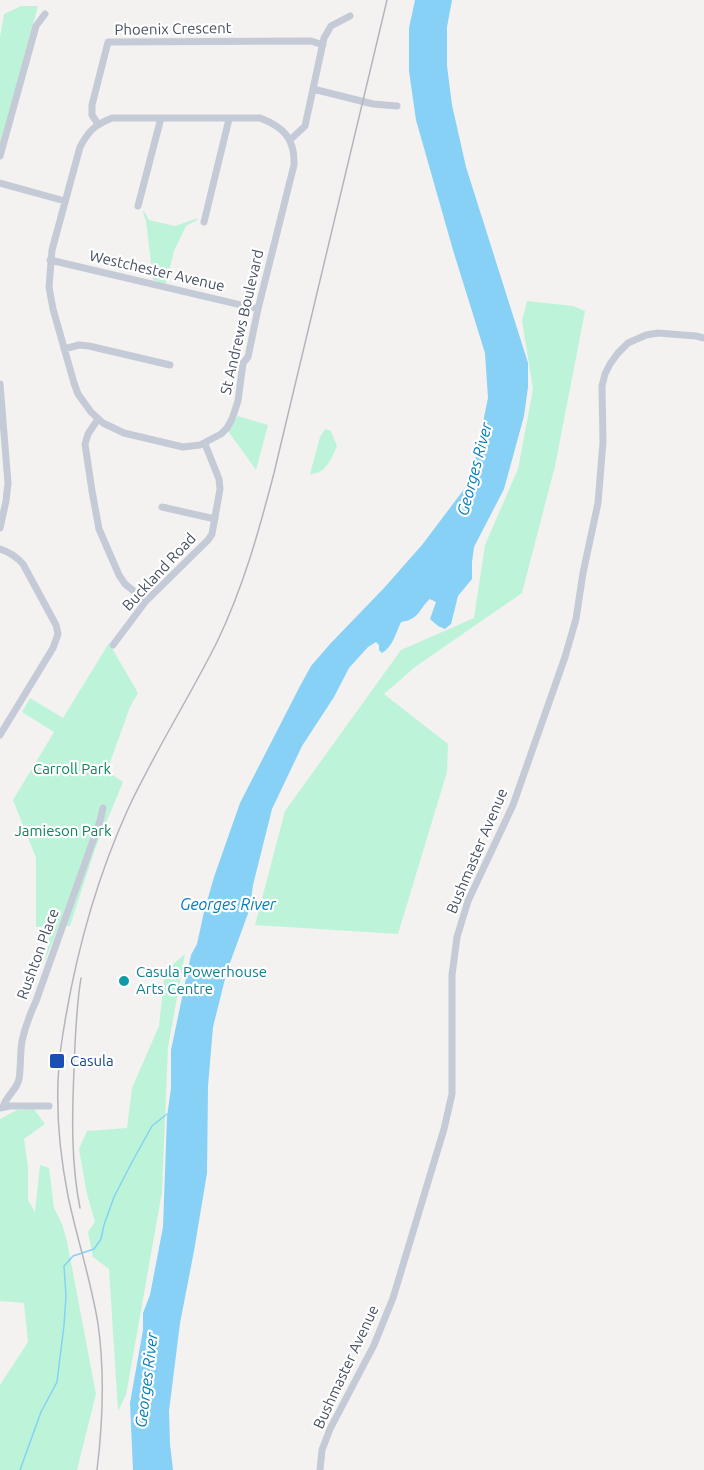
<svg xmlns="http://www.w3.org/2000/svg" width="704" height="1470" font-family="Ubuntu,sans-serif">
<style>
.green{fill:#bdf4d9}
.water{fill:#86d1f5}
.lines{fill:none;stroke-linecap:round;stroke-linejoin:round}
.stream{stroke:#86d1f5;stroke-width:1.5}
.minor{stroke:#c4cbd7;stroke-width:7}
.rail{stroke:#b3b5bc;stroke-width:1.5}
.culture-dot{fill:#0f9aa8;stroke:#fff;stroke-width:2}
.transit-dot{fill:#1a4fb4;stroke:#fff;stroke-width:2}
.labels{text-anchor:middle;stroke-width:4.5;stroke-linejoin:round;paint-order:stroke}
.street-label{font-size:15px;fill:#475161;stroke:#fff}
.park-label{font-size:15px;fill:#0e8658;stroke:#fff}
.culture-label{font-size:15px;fill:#0d838f;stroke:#fff;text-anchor:start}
.transit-label{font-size:15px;fill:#164399;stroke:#fff;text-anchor:start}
.water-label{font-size:16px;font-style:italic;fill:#007dbb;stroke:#fff}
</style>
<rect width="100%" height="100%" fill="#f4f1f1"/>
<path class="green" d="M21,6H38L0,144V37L4,14Z
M144,211L149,220L175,226L198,218L197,220L186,226L174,251L166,284L153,280L146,221L143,212Z
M527,301L573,306L585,311L555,466L522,593L415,667L384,694L448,744L447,772L398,934L255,925L285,811L401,650L474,618L485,545L518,469L533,389L522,321Z
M238,416L268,425L256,470L228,431Z
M325,429L331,431L337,446C332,458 325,475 310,474L320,437Z
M109,643L138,693L130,707L107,771L123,782L95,849L70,926H59L44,963L52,926L36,927V858L13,800L54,732L22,712L30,698L63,718Z
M185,954L168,1047L162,1192L126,1395L118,1411L109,1269L93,1257L88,1232L95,1222L87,1194L79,1149L87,1131L127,1128L132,1088L159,1026L165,971Z
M34,1109L45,1124L24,1139L28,1167V1200L35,1212L40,1165L49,1168L54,1208L62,1224L67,1241L96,1394L77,1470H0V1385L28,1342L24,1303L0,1301V1119L17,1110Z"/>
<path class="water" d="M415,0H452L447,27V66L452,105L466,167L528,363V387L524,416L504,489L474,547L472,562V579L458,596L451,624L445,629L438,626L430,619L436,602L430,599C423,604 419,616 411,619C408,621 404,621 401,622C396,632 393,647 382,653L379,650V645L376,642L368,647L349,668L334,697L302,746L272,809L253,885L250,908L227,971L213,1027L208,1086L207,1173L194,1251L180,1323L169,1411L170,1444L173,1470H133L130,1403L143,1330V1313L150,1295L163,1227L167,1117L171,1088V1050L191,955L197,944L204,912L214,877L240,803L299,688L311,666L330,644L384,588L422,545L471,480L488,398L485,353L453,250L416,120L409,71V28Z"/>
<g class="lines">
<path class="stream" d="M20,1470L41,1412L57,1382L64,1325L66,1296L64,1266L73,1256L94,1249L101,1239L104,1225L114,1197L132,1162L152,1126L167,1114"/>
<path class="minor" d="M313,89L373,104L397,106
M112,118H260C284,127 295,139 294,165L258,309L248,357L243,363L238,401L232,419L227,428L221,434L200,445L183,447L124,433L103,423L91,412L78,394L74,383L53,309L49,287L52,250L80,147C89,130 95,125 112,118Z
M98,124L92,115V105L108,42L311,41L323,45
M290,140L305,126L324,38L331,26L350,16
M0,156L36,26L45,14
M0,183L65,201
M138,206L161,118
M204,222L229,119
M50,260L258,309
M64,349L79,345L89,346L170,365
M0,384L8,483L6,501L0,528
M98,419L88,434L85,444L92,491L99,529L119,575L125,584L146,601
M162,507L215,519
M0,549C10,552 16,556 23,564L56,625L58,634L53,648L0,735
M113,645L146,601L208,540L212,534L220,489L219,479L205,444
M3,1107C6,1096 17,1090 19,1079C21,1067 20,1053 22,1041C25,1027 30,1014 36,1001L100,821L103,808
M0,1108L10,1106H49
M320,1470L322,1450L330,1429L374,1345L393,1298L444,1129L452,1094V975L457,937L468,901L513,805L565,657L576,619L583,573L598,503L603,442L602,386L605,374L610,364L618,353L628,343L646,335L658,333L696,336L704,338"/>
<path class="rail" d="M80,1208C71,1163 72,1116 74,1070C75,1039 76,1008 81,978
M97,1470C103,1421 105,1373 98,1324C91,1280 77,1239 68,1196C58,1145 54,1091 62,1040C74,960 95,882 128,809C155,751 189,698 217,642C243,588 259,531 274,473L387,0"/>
</g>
<circle class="culture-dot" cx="124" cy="981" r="6"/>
<rect class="transit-dot" x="49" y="1053" width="16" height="16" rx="3"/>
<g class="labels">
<g class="street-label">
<text transform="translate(173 29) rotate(-1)" y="5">Phoenix Crescent</text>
<text transform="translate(157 271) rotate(13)" y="5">Westchester Avenue</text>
<text transform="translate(242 322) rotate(-77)" y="5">St Andrews Boulevard</text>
<text transform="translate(159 572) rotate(-47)" y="5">Buckland Road</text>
<text transform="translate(477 851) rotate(-67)" y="5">Bushmaster Avenue</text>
<text transform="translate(38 954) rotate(-70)" y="5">Rushton Place</text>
<text transform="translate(346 1367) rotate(-65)" y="5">Bushmaster Avenue</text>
</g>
<g class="park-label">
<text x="72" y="774">Carroll Park</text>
<text x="63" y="836">Jamieson Park</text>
</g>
<g class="culture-label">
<text x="136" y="977">Casula Powerhouse<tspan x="136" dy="17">Arts Centre</tspan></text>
</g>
<g class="transit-label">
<text x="70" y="1066">Casula</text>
</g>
<g class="water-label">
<text transform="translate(474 469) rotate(-75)" y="6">Georges River</text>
<text x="228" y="910">Georges River</text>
<text transform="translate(146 1380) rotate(-83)" y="6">Georges River</text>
</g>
</g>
</svg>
